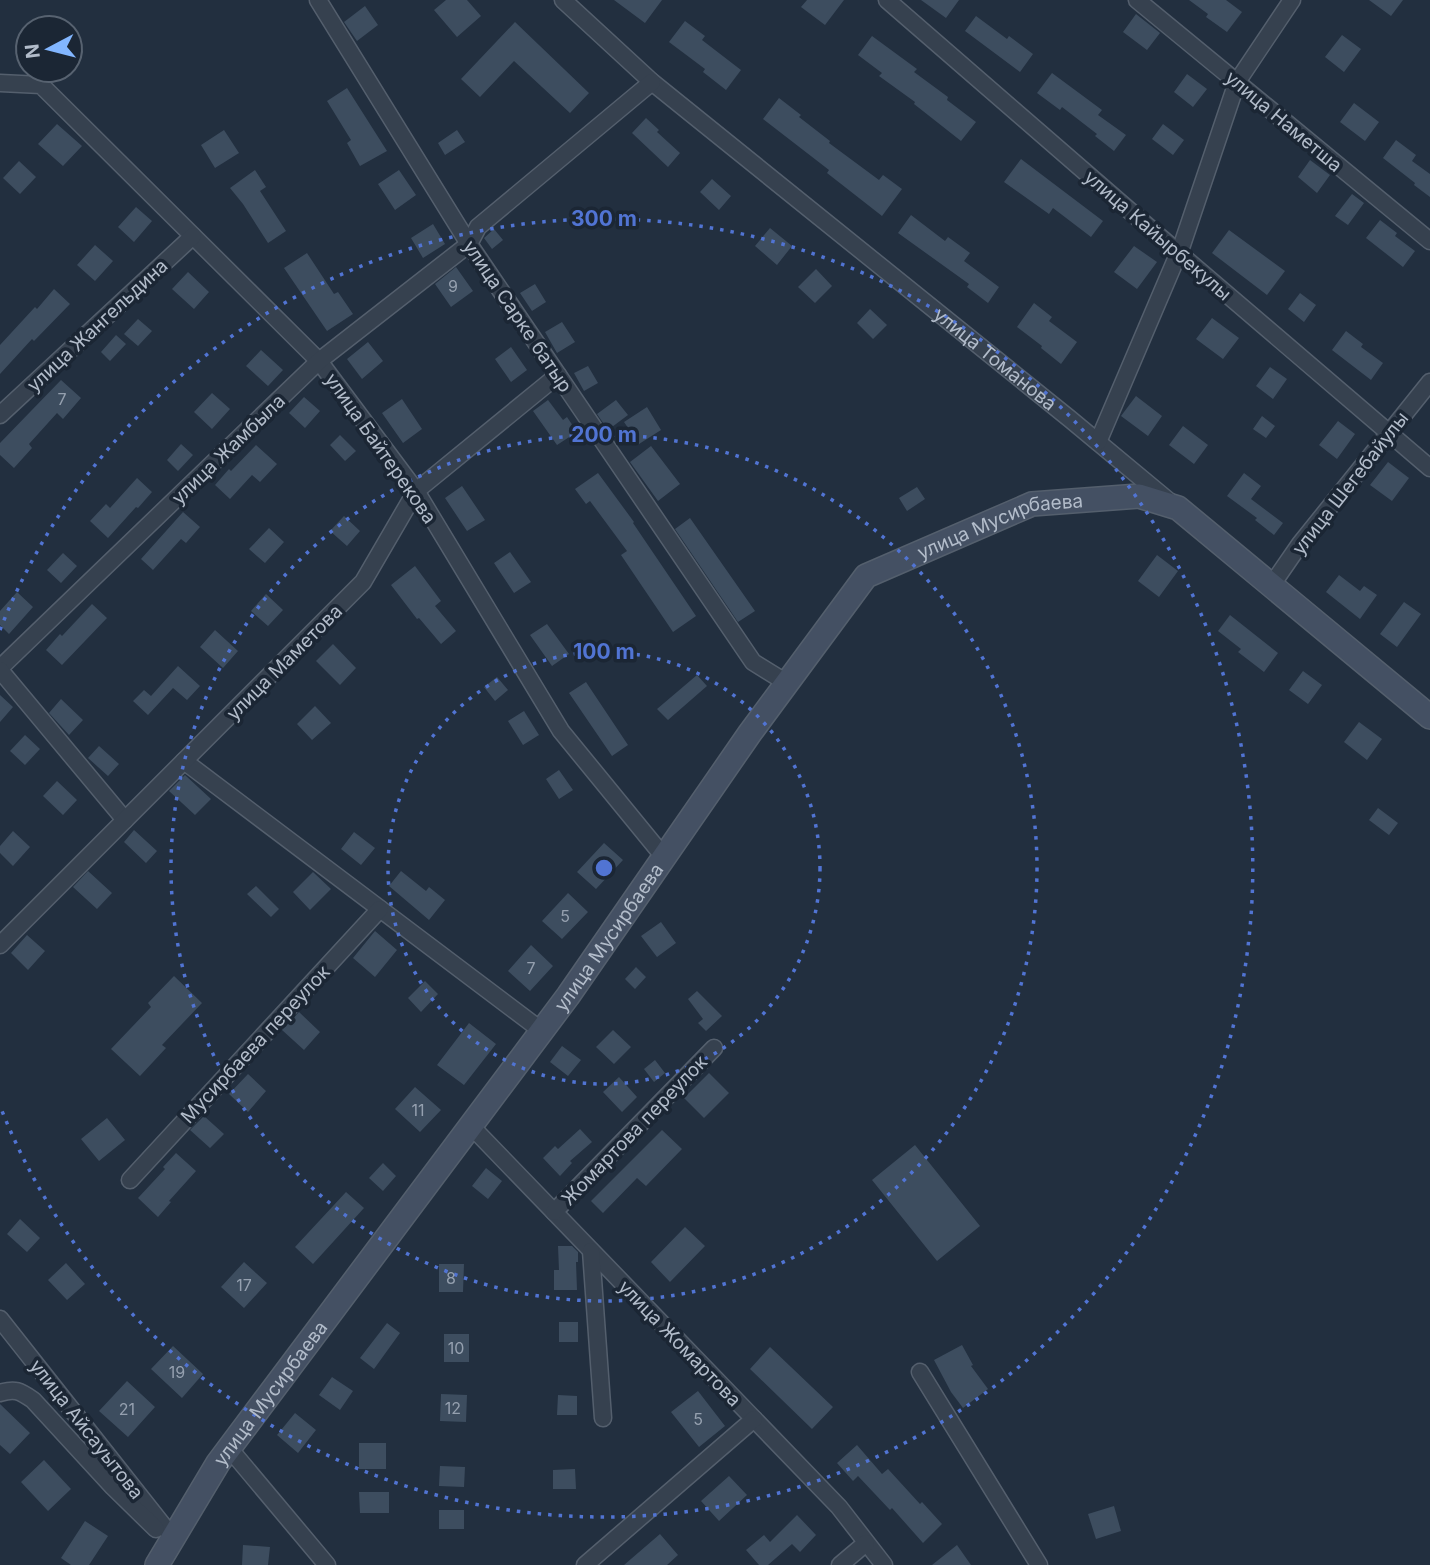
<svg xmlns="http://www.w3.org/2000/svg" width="1430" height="1565" font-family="Inter,sans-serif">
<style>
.building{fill:#3d4d5f}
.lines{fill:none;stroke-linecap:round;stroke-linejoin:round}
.street-casing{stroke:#545f6d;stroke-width:19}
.secondary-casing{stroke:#545f6d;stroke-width:26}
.street{stroke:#36414f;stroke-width:16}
.secondary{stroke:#445063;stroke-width:23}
.ring{fill:none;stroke:#5174d3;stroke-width:3.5;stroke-dasharray:3.5 7}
.labels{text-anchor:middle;stroke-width:7;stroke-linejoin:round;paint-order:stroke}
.number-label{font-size:16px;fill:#95a0af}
.street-label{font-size:19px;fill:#b2bcca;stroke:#1b2634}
.centre{fill:#5174d3;stroke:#1b2634;stroke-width:3.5}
.ring-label{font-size:21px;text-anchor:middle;font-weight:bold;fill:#5174d3;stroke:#1b2634;stroke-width:7;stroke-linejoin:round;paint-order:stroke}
</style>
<rect width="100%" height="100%" fill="#222f3f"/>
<path class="building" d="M446,0H467L481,16L457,37L434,10Z
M614,0H662L645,23Z
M807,0H844L825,25L801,7Z
M921,0H959L946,18Z
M1189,0H1226L1242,12L1227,32L1206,17L1208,14Z
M1369,0H1403L1391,16Z
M365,6L378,25L357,41L344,22Z
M1136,14L1160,33L1147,50L1123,32Z
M976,16L1007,39L1009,36L1033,54L1020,72L965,31Z
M685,21L705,36L702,40L741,70L726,90L703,72L705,69L669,42Z
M515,22L589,93L570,113L514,61L480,97L461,79Z
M1342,35L1361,49L1344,72L1325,57Z
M872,36L917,69L914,72L948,97L947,100L976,122L961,141L914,104L915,102L879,76L882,73L858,55Z
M1052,73L1102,110L1098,115L1126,135L1114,151L1095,136L1097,134L1062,107L1060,110L1037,93Z
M1187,74L1207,89L1193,107L1174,92Z
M347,88L387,151L360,166L347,143L351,140L327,101Z
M779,98L801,115L799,117L830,141L829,143L879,180L883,175L902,189L882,216L827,173L829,170L763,119Z
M1354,103L1379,122L1365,141L1340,122Z
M646,118L659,130L657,132L680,153L668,167L632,133Z
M57,124L82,146L63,166L38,144Z
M1163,124L1184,140L1173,155L1152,139Z
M224,130L239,153L215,168L201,145Z
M457,130L465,142L445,155L438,143Z
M1396,140L1416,155L1412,161L1430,174V197L1414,185L1415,183L1383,158Z
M1021,159L1103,221L1091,237L1053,208L1049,214L1004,182Z
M1310,160L1330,175L1317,193L1298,177Z
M19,161L36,177L20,194L3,178Z
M255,170L266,187L260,191L286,231L268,243L243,204L230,188Z
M399,170L416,195L395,210L378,184Z
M712,179L731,196L719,210L700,192Z
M1352,194L1364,203L1348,225L1335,216Z
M136,207L152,221L134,242L118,227Z
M911,215L945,241L948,237L970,253L964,261L999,287L988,303L967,287L969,284L898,233Z
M1380,220L1397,233L1395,236L1415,251L1403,267L1366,238Z
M433,224L445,244L423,258L411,238Z
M770,228L792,246L777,265L755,246Z
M494,229L503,240L492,249L484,238Z
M1229,230L1285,271L1267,295L1212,253Z
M95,245L113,261L95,281L77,265Z
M1134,246L1157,262L1137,289L1114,272Z
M307,253L334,294L338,292L353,314L327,331L284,268Z
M456,267L473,291L451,307L435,284Z
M816,269L832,286L815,303L798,287Z
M188,272L209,292L194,309L172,289Z
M535,284L546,302L532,311L520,293Z
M54,289L70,304L34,341L32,339L0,374V345L35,307L37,309Z
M1300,293L1316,305L1304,322L1288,309Z
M1034,303L1052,317L1049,321L1077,342L1061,364L1041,348L1042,346L1017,327Z
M870,309L887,325L873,339L857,323Z
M1212,318L1239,338L1223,359L1196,339Z
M138,319L152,331L138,346L124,334Z
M562,322L575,342L557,353L545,332Z
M1346,331L1363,344L1361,347L1383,363L1371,380L1332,350Z
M116,335L126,344L110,361L101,352Z
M368,342L383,361L362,379L347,359Z
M511,347L527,370L511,382L495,359Z
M261,350L283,370L268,386L246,366Z
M588,366L598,383L584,391L574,373Z
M1270,367L1287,379L1273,399L1256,386Z
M61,380L81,398L63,419L57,413L29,444L32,448L14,468L0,455V443Z
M212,393L230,409L212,429L194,412Z
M1136,396L1162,416L1148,436L1121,416Z
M304,397L320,411L305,428L289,413Z
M402,399L422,429L403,443L382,413Z
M548,400L563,420L567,417L577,432L557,445L533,411Z
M616,400L628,415L608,430L597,414Z
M647,407L661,430L639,444L624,422Z
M1262,416L1275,426L1266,438L1253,429Z
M1338,421L1355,434L1337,459L1319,445Z
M1183,426L1208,445L1194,464L1169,445Z
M340,435L356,451L345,461L330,445Z
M181,444L193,455L178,471L167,460Z
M256,445L277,464L260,482L252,475L230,499L215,485L229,469L231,471Z
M651,446L680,484L658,501L630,462Z
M1388,462L1409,478L1392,501L1370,485Z
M598,473L634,522L633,523L696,616L673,632L621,555L627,551L590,501L586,504L575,489Z
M1244,473L1261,486L1251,499L1283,523L1274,535L1255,520L1257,518L1227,496Z
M137,478L152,492L138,508L136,507L108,538L90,521L106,504L110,508Z
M462,486L485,520L467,531L445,498Z
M917,487L925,499L907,511L899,498Z
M183,512L200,527L186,543L181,539L153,570L141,559Z
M344,516L360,531L347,546L330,531Z
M690,518L755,611L738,622L675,529Z
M269,528L284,542L265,563L249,549Z
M510,552L531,582L514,593L494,563Z
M63,553L77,566L61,583L47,570Z
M1157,555L1178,571L1159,597L1138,581Z
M415,566L441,601L435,606L456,631L441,644L419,618L417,619L391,585Z
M1339,575L1360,591L1364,586L1377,595L1360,619L1326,592Z
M17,592L33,607L9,634L0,625V611Z
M266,594L283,610L268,626L251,611Z
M1404,602L1421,614L1397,647L1380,634Z
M92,604L107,618L62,665L46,650L60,634L62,636Z
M1230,615L1278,653L1264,672L1238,652L1241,649L1218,631Z
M547,624L569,654L552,666L530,635Z
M215,630L238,651L223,668L200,647Z
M333,644L356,668L340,685L316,661Z
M178,666L200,686L187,700L173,688L148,715L133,701L144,690L151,696Z
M1303,671L1322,685L1308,704L1289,690Z
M697,675L707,686L668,720L657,709Z
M497,677L508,690L495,701L484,687Z
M586,682L628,745L612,756L569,693Z
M0,695L13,707L0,722Z
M61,699L83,720L69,735L49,713Z
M315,706L331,723L312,740L297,724Z
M524,711L539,735L523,745L508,721Z
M1359,722L1382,739L1367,760L1344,742Z
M25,735L40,749L25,765L10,751Z
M99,746L119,764L108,776L88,758Z
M559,770L573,790L559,799L546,779Z
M185,775L211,799L195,815L169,791Z
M57,781L77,800L63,815L43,796Z
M1378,808L1398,823L1389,835L1369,820Z
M134,830L157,851L146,863L124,842Z
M13,831L30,847L13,866L0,853V846Z
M354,832L375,848L361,865L341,849Z
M604,843L623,860L596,889L577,872Z
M88,871L112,893L97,909L73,887Z
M401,871L426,891L429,887L445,900L429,920L389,886Z
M313,872L331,889L310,910L293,892Z
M256,886L279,909L271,917L247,894Z
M568,893L588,912L562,939L542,921Z
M661,922L676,943L657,957L641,936Z
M375,931L397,950L375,977L353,958Z
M27,935L45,951L28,970L11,953Z
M531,945L553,966L530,991L508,971Z
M636,967L646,977L635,989L625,979Z
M174,976L202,1003L162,1045L166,1048L140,1076L111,1049L151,1007L148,1003Z
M425,981L438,994L421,1012L408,998Z
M697,991L722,1016L706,1031L698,1023L703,1019L688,999Z
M299,1012L320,1032L304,1050L282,1030Z
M469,1023L496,1044L464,1085L437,1065Z
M613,1030L631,1047L614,1064L596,1047Z
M562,1046L581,1060L568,1076L550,1062Z
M655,1060L665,1073L654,1082L644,1069Z
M709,1073L729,1093L704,1118L684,1098Z
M248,1074L266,1091L248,1112L229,1094Z
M619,1077L637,1097L622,1112L603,1092Z
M415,1087L441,1110L420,1132L395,1109Z
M204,1116L224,1134L210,1148L190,1130Z
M107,1118L125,1140L99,1161L81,1139Z
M580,1129L592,1142L570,1161L572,1163L560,1176L543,1158L555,1146L558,1149Z
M662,1130L682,1149L646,1186L637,1178L603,1213L591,1201Z
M915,1145L980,1226L937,1261L872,1180Z
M176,1153L196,1171L169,1201L171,1202L158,1217L138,1198L165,1169L163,1167Z
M383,1163L396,1176L383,1191L369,1178Z
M486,1168L502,1181L488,1199L472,1186Z
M346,1192L364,1208L313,1264L295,1247Z
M20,1219L40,1238L27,1252L7,1234Z
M685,1227L705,1246L670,1282L651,1262Z
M558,1246H572L578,1252V1262H576L577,1290H554V1270H559Z
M244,1262L267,1283L244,1308L221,1287Z
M66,1263L85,1284L67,1300L48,1280Z
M439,1264H464L463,1292H439Z
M559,1322H578V1342H559Z
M387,1323L400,1333L374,1369L360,1358Z
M444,1334H469V1362H444Z
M962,1345L973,1365L971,1366L988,1389L963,1408L951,1392L934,1360Z
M173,1346L203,1374L182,1398L151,1369Z
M770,1347L833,1407L812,1429L750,1369Z
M332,1377L353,1391L340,1410L319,1395Z
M127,1381L155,1407L128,1437L99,1411Z
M698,1391L725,1426L699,1447L671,1412Z
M441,1394L467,1395L466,1422L440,1421Z
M558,1395L577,1396V1415H557Z
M0,1404L30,1433L10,1454L0,1445Z
M295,1413L316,1430L298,1453L277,1435Z
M359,1443H386V1469H359Z
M857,1445L882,1474L888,1469L920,1504L922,1502L942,1524L923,1543L892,1508L890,1510L858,1476L853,1481L837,1463Z
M44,1460L71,1489L48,1511L21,1482Z
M440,1466L465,1467L464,1487L439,1486Z
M575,1469L576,1489H553V1470Z
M729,1476L747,1495L719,1521L701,1501Z
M359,1492H389V1513H360Z
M1114,1506L1121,1531L1096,1539L1088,1514Z
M439,1510H464V1529H439Z
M797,1515L816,1535L800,1552L792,1544L768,1565H759L746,1550L764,1535L770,1542Z
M85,1521L108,1536L89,1565H71L61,1558Z
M660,1534L678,1555L667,1565H624Z
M243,1545L270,1547L268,1565H242Z
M957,1545L971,1565H932Z"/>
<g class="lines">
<defs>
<g id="street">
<path d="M318,0L469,244L753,662L787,683"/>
<path id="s1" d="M563,0L652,82L1070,419L1170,502"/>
<path d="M887,0L1160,237L1430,468"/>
<path d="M1137,0L1430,241"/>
<path d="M0,83L41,85L319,361L416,491L561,731L664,857"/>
<path d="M0,415L193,236"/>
<path d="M1098,442L1182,245L1237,82L1292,0"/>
<path d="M1271,586L1300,544L1430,382"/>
<path d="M0,668L319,361L469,244L478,227L652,82"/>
<path d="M0,670L125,820"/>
<path d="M184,761L542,1031"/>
<path d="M0,945L363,582L416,491L558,375"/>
<path d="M471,1126L839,1507L884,1565"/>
<path d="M130,1180L380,909"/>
<path d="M554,1212L714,1048"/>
<path d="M591,1251L603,1418"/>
<path d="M0,1319L173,1538"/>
<path d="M920,1372L1039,1565"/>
<path d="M0,1393C15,1388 20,1391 33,1400L113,1487L156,1529"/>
<path d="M229,1448L327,1565"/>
<path d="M585,1565L754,1419"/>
<path d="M840,1565L866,1543"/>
</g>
<g id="secondary">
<path id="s2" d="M157,1565L218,1463L568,996L750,733L866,576L1032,504L1139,496L1178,508L1430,717"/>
</g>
</defs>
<use href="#street" class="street-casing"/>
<use href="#secondary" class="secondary-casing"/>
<use href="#street" class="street"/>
<use href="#secondary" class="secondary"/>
</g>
<g class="ring">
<circle cx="604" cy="868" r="216"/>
<circle cx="604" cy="868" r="433"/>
<path d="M0 630A649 649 0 1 1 0 1106"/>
</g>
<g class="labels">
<g class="number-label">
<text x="453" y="292">9</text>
<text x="62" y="405">7</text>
<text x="565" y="922">5</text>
<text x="531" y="974">7</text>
<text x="418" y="1116">11</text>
<text x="451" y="1284">8</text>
<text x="244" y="1291">17</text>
<text x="456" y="1354">10</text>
<text x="177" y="1378">19</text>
<text x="453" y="1414">12</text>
<text x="127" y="1415">21</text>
<text x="698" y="1425">5</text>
</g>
<g class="street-label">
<text transform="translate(1284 121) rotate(40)" y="7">улица Наметша</text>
<text transform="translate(1158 235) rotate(41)" y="7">улица Кайырбекулы</text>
<text transform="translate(518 316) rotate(56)" y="7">улица Сарке батыр</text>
<text transform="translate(97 325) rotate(-43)" y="7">улица Жангельдина</text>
<text dy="7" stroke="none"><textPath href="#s1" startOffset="562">улица Томанова</textPath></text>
<text transform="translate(381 448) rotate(55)" y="7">улица Байтерекова</text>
<text transform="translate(228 449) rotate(-44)" y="7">улица Жамбыла</text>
<text transform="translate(1350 483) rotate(-52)" y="7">улица Шегебайулы</text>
<text dy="7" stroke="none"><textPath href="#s2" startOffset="1362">улица Мусирбаева</textPath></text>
<text transform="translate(284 662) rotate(-45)" y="7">улица Маметова</text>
<text dy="7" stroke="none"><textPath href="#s2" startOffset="774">улица Мусирбаева</textPath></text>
<text transform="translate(255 1044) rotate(-47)" y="7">Мусирбаева переулок</text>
<text transform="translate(634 1130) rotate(-46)" y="7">Жомартова переулок</text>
<text transform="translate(680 1343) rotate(46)" y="7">улица Жомартова</text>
<text dy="7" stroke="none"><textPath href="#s2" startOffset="206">улица Мусирбаева</textPath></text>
<text transform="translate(87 1429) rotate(52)" y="7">улица Айсауытова</text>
</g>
</g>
<circle cx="604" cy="868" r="10" class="centre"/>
<g class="ring-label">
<text x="604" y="226">300 m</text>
<text x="604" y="442">200 m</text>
<text x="604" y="659">100 m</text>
</g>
<g transform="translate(49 49) rotate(263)"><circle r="33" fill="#1b2634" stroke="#576270" stroke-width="2"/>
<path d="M0-5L12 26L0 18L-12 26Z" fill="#82b6ff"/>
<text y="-10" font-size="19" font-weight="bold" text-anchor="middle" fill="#b2bcca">N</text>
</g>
</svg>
